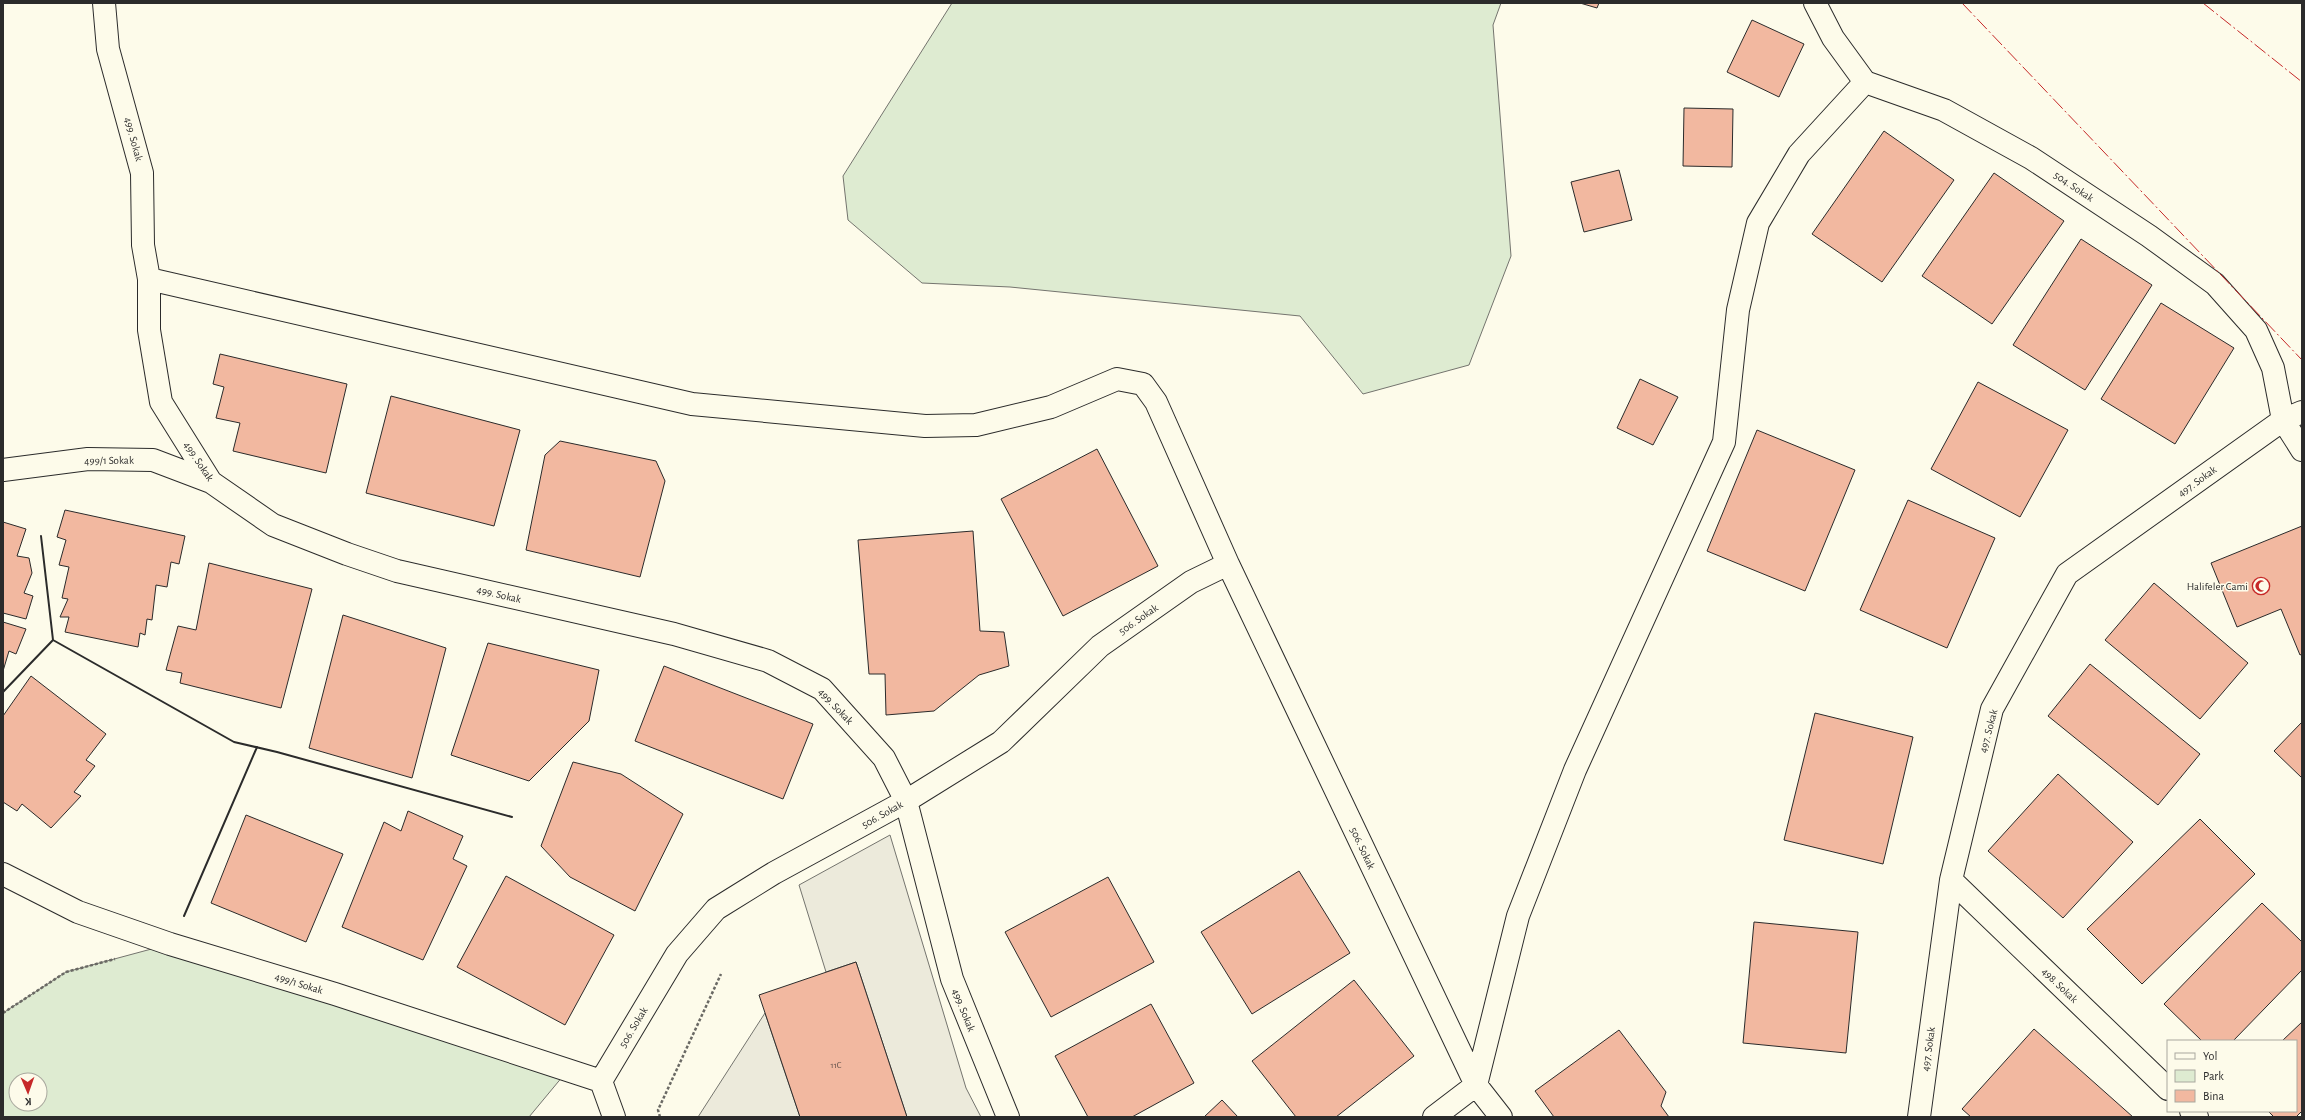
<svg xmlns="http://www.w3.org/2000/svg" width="2305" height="1120" font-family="'Alegreya Sans',sans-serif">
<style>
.green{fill:#deebd1;stroke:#74746e;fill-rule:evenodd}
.parking{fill:#eceadb;stroke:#74746e}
.building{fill:#f2b8a0;stroke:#2b2b2b}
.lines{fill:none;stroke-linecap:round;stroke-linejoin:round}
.minor-casing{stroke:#2b2b2b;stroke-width:24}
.path{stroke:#6a6964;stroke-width:2.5;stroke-dasharray:3 2;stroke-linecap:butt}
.minor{stroke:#fdfbea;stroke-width:22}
.wall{stroke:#2b2b2b;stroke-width:2}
.power{stroke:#c62828;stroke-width:1;stroke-dasharray:14 3 2 3;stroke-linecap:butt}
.labels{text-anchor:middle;stroke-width:3;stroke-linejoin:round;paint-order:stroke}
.number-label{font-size:9px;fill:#5d4e48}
.street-label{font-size:11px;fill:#2b2b2b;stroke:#fdfbea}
.poi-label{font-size:11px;fill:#2b2b2b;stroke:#fdfbea;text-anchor:end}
</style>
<rect width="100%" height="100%" fill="#fdfbea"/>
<path class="green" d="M952,3H1501L1493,25L1511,256L1469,365L1363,394L1300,316L1010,287L922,283L848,220L843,176Z
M170,944L568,1070L529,1117H3V1013L66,972ZM16,1080H40V1104H16Z"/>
<path class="parking" d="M890,835L966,1088L981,1117H907L856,962L826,972L799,885Z
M765,1013L800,1117H698Z"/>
<path class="building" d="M1580,3H1599L1597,8Z
M1752,20L1804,44L1779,97L1727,72Z
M1684,108L1733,109L1732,167L1683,166Z
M1884,131L1954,180L1882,282L1812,234Z
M1619,170L1632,220L1584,232L1571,182Z
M1994,173L2064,221L1992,324L1922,276Z
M2081,239L2152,285L2085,390L2013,345Z
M2161,303L2234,348L2175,444L2101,399Z
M220,354L347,384L326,473L233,451L240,423L216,418L224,387L213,384Z
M1640,379L1678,397L1653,445L1617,428Z
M1978,382L2068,430L2020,517L1931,469Z
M391,396L520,430L494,526L366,493Z
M1757,430L1855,470L1805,591L1707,551Z
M560,441L656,461L665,481L640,577L526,550L545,455Z
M1097,449L1158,566L1063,616L1001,499Z
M1908,500L1995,538L1947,648L1860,610Z
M65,510L185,536L179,564L171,562L167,587L156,585L152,620L147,619L145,635L140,633L138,647L65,632L69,617H60L68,599L62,598L69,567L59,565L66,540L57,537Z
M3,522L26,529L17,556L29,558L32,573L24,593L33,596L26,619L3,613Z
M2302,526V654L2300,655L2281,609L2237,627L2211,563Z
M973,531L980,631L1004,632L1009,666L979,675L934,711L886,715L885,674H869L858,540Z
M209,563L312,589L281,708L180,683L182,673L166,670L178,626L196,630Z
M2154,583L2248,663L2200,719L2105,640Z
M343,615L446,648L412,778L309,748Z
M3,622L26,629L16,654L9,651L3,671Z
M488,643L599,670L589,721L529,781L451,755Z
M2090,664L2200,754L2158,805L2048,716Z
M664,666L813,724L783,799L635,741Z
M31,676L106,734L86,760L95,766L74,792L81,796L51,828L22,804L17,811L3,802V716Z
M1815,713L1913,737L1883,864L1784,840Z
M2302,722V778L2274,751Z
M573,762L621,774L683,814L635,911L570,877L541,846Z
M2058,774L2133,842L2063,918L1988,851Z
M408,811L463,836L453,859L467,866L423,960L342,927L384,822L401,831Z
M246,815L343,854L306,942L211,903Z
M2200,819L2255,874L2142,984L2087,929Z
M1299,871L1350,953L1252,1014L1201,932Z
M506,876L614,935L565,1025L457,967Z
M1108,877L1154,962L1051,1017L1005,932Z
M2262,903L2302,942V970L2233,1041H2202L2164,1004Z
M1754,922L1858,932L1846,1053L1743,1043Z
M856,962L907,1117H800L759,995Z
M1354,980L1414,1056L1336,1117H1296L1252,1061Z
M1151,1004L1194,1083L1132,1117H1088L1055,1056Z
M2302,1022V1111L2296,1117H2274L2268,1111H2296V1041H2282Z
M2034,1029L2133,1117H1971L1962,1109Z
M1619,1030L1666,1092L1661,1106L1669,1117H1554L1535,1091Z
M1222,1100L1238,1117H1204Z"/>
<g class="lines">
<defs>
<path id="minor" d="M104,3L108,49L142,173L143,245L149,279V330L161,402L211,482L273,525L347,554L397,571L674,634L768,661L822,689L884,758L906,801L952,979L1008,1117
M1815,3L1833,38L1865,82L1944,110L2031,158L2149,236L2215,284L2256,330L2273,368L2283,420L2302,450
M149,279L692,404L925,426L976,425L1051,407L1117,379L1143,384L1156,402L1228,564
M3,470L88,459L153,460L211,482
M3,874L78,912L170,944L335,994L601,1081
M1951,880L2168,1089
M601,1081L677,954L716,909L774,873L906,801L1001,742L1100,646L1191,582L1228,564L1476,1085L1501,1117
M601,1081L614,1117
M2191,1111L2197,1117
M1434,1117L1476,1085L1518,916L1575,770L1724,442L1738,310L1758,223L1799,154L1865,82
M1919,1117L1951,880L1992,709L2067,574L2283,420L2302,412"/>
</defs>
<use href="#minor" class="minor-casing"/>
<path class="path" d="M3,1013L66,972L115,959
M660,1117L658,1110L721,974"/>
<use href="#minor" class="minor"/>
<path class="wall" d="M41,536L53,640
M53,640L234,742L277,752L512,817
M3,692L53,640
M184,916L257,747"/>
<path class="power" d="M1962,3L2302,360
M2203,3L2302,82"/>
</g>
<defs>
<symbol id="mosque-ring" viewBox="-11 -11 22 22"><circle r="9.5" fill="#fdfbea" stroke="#c62828" stroke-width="1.5"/><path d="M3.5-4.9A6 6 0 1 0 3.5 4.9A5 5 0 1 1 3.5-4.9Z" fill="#c62828"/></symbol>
</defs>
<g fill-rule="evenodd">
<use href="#mosque-ring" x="2251" y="576" width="20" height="20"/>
</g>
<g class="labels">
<g class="number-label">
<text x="836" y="1068">11C</text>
</g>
<g class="street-label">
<text transform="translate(134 139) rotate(75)" y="4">499. Sokak</text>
<text transform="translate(2074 186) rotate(34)" y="4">504. Sokak</text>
<text transform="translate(109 460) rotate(-1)" y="4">499/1 Sokak</text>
<text transform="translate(199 461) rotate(56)" y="4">499. Sokak</text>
<text transform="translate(2197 481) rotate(-36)" y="4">497. Sokak</text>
<text transform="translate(499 594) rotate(13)" y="4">499. Sokak</text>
<text transform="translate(1138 619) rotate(-35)" y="4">506. Sokak</text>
<text transform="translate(836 706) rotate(46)" y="4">499. Sokak</text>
<text transform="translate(1988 731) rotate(-75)" y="4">497. Sokak</text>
<text transform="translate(882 814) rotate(-29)" y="4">506. Sokak</text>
<text transform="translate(1363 848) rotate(65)" y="4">506. Sokak</text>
<text transform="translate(299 983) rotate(17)" y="4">499/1 Sokak</text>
<text transform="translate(2060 985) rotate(44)" y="4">498. Sokak</text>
<text transform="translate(964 1010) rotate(68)" y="4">499. Sokak</text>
<text transform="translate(633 1027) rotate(-59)" y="4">506. Sokak</text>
<text transform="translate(1928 1049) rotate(-82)" y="4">497. Sokak</text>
</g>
<g class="poi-label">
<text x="2248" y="590">Halifeler Cami</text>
</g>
</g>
<rect width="2305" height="1120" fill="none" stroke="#2b2b2b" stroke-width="8"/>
<rect x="2167" y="1040" width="130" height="72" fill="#fdfbea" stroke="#a9a89e"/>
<rect x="2175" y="1053" width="20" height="6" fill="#fdfbea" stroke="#a9a89e"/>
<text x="2203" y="1060" font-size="12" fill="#2b2b2b">Yol</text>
<rect x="2175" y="1070" width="20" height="12" fill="#deebd1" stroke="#a9a89e"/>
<text x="2203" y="1080" font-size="12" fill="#2b2b2b">Park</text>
<rect x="2175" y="1090" width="20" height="12" fill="#f2b8a0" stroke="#a9a89e"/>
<text x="2203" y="1100" font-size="12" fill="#2b2b2b">Bina</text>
<g transform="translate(28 1092) rotate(178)"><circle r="19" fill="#fdfbea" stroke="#a9a89e"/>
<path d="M0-3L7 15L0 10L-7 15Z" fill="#c62828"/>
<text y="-6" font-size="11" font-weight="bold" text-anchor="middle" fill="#2b2b2b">K</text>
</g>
</svg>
